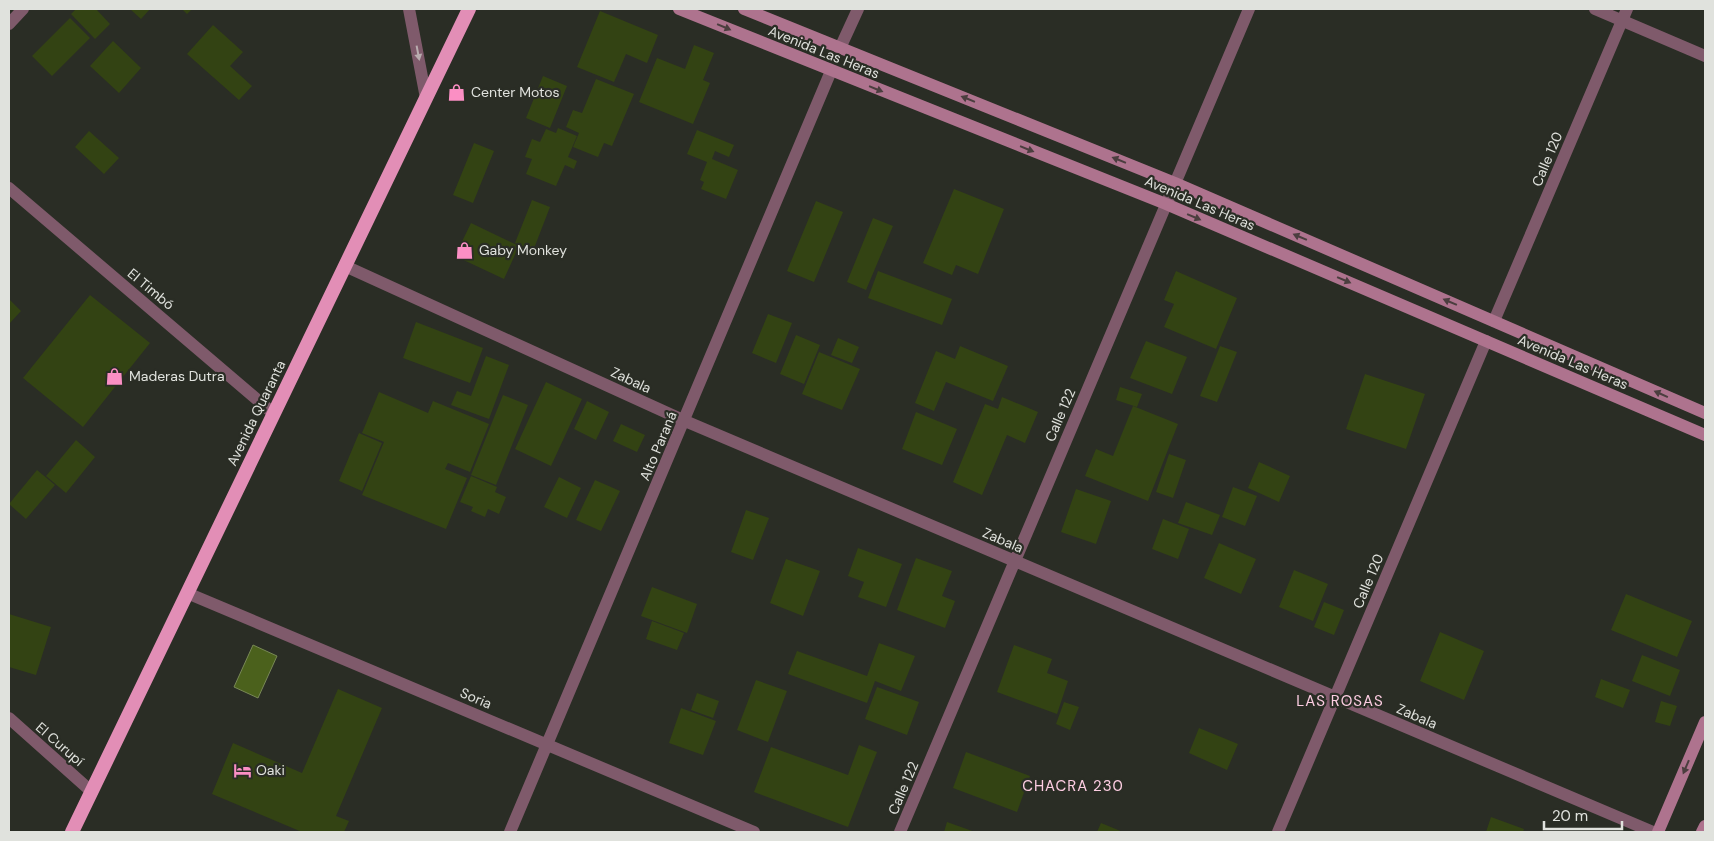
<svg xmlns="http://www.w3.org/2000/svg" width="1714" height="841" font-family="'DM Sans',sans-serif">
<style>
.water{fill:#4b611c;stroke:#788856}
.building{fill:#334313}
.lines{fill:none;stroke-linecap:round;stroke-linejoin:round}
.minor{stroke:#7f5a6b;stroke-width:12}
.secondary{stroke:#ae738e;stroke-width:12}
.trunk{stroke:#e28eb6;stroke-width:14}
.oneway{fill:#4b3e3f}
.oneway2{fill:#b9acaf}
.labels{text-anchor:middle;stroke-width:4.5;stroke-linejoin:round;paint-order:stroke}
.street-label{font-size:14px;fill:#e0e2dd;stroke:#2a2d25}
.poi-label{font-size:14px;fill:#e0e2dd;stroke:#2a2d25;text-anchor:start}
.neighbourhood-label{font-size:15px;letter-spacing:1px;fill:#fdcde2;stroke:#2a2d25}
</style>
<rect width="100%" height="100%" fill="#2a2d25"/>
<path class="water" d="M253,645L277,656L258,698L234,687Z"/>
<path class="building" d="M76,9H96L110,24L95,39L71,14Z
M130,9H150L141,19Z
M182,9H192L187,14Z
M600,11L658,35L647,63L626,54L614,82L577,67Z
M70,18L90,38L52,76L32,56Z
M213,25L243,52L230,66L252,86L239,100L187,54Z
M113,41L141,68L119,93L90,66Z
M694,45L714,53L703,80L710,83L693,124L639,102L657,58L685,69Z
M543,76L567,86L550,128L526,118Z
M596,79L634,94L612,146L604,143L598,157L573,147L579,133L566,127L573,110L582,113Z
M558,128L577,136L568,157L577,161L574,169L565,165L556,186L526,174L532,159L525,157L532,139L540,142L546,129L556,133Z
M697,130L734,145L729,157L715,151L712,159L738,170L726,199L701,189L704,182L700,180L707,162L687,154Z
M89,131L119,158L104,174L75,147Z
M474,143L494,151L473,203L453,195Z
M954,189L1004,209L978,274L956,265L952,275L923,263Z
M532,200L550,207L533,251L515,243Z
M816,201L843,212L814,282L787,271Z
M873,218L893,226L866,290L847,282Z
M471,223L519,246L504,279L455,256Z
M878,271L952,299L942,325L868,298Z
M1176,271L1237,298L1216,349L1164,327L1174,304L1164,300Z
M90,295L150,343L83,427L23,378Z
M9,299L21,311L9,324Z
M768,314L792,323L776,363L752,353Z
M416,322L483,348L470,383L403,358Z
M796,335L820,345L804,384L780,374Z
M838,338L859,347L852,363L831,355Z
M1146,341L1187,357L1172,394L1130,378Z
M960,346L1008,366L993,401L946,382L934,411L915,403L936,351L955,359Z
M1220,346L1237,352L1217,402L1200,396Z
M819,352L860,369L842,410L802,394Z
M486,356L509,365L489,419L451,405L457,391L471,396Z
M1365,374L1425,394L1406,449L1346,429Z
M546,382L582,399L551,466L515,449Z
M1120,387L1142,394L1137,407L1116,400Z
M379,392L428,413L433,401L489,424L470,472L448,463L445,469L467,478L446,529L362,495L384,442L362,433Z
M503,395L528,405L496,485L471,475Z
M1002,397L1038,412L1025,443L1007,435L982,495L953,482L985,404L998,409Z
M587,401L609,412L596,440L574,429Z
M1133,406L1178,424L1148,501L1085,476L1096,449L1113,456Z
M916,412L957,429L942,465L902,449Z
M621,424L645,435L637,452L613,441Z
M359,433L382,443L362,491L339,481Z
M76,440L95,457L66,493L46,476Z
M1169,454L1186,460L1173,498L1156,492Z
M1259,462L1290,476L1279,502L1248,488Z
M37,470L55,485L26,519L9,504Z
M471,476L497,487L495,492L506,497L499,514L488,509L485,517L471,511L473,507L460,502Z
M559,477L581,488L567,518L544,507Z
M595,480L620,491L601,531L576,520Z
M1233,487L1257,496L1245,526L1222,517Z
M1076,489L1111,501L1096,544L1061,532Z
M1186,502L1220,515L1212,535L1178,523Z
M746,510L769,518L753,560L731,552Z
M1163,519L1189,529L1178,559L1152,549Z
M1219,543L1256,559L1241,594L1204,578Z
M858,548L902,564L886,607L858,597L864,582L848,576Z
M916,558L952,571L942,596L955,601L945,628L897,610Z
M786,559L820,571L803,616L770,603Z
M1294,570L1328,584L1313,621L1279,607Z
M652,587L697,604L687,633L641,616Z
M1626,594L1692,621L1677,657L1611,630Z
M1324,602L1344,610L1334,635L1314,627Z
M9,614L51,627L36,675L9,667Z
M652,621L684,633L677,650L646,639Z
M1440,632L1484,651L1464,700L1420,681Z
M879,643L915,656L901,691L875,681L867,703L788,674L797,651L867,676Z
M1014,645L1052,659L1047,673L1068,681L1057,714L997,692Z
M1642,655L1680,670L1670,696L1632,681Z
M1601,679L1630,690L1623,708L1595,697Z
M756,680L787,691L768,742L737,730Z
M877,687L919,702L907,735L865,719Z
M338,689L382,708L336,816L349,821L344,832H302L212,794L233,743L302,773Z
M697,693L719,701L713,718L691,710Z
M1661,701L1677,706L1670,726L1655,722Z
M1064,702L1079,707L1070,730L1056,724Z
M681,708L716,721L703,755L669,743Z
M1199,728L1238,744L1227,770L1189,753Z
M859,745L877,752L848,827L754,792L771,747L848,775Z
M966,752L1030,776L1017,812L953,788Z
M1491,817L1524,829L1523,832H1486Z
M947,822L975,832H944Z
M1101,823L1123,832H1097Z"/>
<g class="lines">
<path class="minor" d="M409,9L426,98
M1595,9L1705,56
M9,24L23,9
M841,46L858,9
M9,188L274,414
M345,266L685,421L1653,832
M1494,321L1627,9
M187,593L754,832
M9,718L92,792
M510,832L831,71
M900,832L1249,9
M1278,832L1486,341"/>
<path class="secondary" d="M679,9L1166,204L1705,435
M744,9L1175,183L1705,413
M1658,832L1705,722
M1702,832L1705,826"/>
<path class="trunk" d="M72,832L469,9"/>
</g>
<defs><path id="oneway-solid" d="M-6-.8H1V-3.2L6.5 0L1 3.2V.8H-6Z" transform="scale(1.25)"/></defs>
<g class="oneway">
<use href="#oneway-solid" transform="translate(724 27) rotate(23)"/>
<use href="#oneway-solid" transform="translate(876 89) rotate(22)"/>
<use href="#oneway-solid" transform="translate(968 99) rotate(-158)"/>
<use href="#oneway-solid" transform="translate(1027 149) rotate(22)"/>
<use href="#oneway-solid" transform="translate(1119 160) rotate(-158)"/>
<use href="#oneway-solid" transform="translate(1194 217) rotate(23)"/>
<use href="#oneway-solid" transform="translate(1300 237) rotate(-157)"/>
<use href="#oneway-solid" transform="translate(1344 280) rotate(23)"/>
<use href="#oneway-solid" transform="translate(1450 302) rotate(-157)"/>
<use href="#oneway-solid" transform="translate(1661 394) rotate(-156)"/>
<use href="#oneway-solid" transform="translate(1686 767) rotate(113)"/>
</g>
<use class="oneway2" href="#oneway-solid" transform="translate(418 53) rotate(79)"/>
<defs>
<symbol id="shop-bare" viewBox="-9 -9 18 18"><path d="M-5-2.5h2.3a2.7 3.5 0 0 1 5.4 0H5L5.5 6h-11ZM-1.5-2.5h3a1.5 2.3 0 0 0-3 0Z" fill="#fb8fc4" stroke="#2a2d25" stroke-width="2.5" paint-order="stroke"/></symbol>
<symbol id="hotel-bare" viewBox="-9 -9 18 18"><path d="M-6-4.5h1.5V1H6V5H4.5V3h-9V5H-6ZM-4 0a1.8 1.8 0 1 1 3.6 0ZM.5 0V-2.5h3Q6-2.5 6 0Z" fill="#fb8fc4" stroke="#2a2d25" stroke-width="2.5" paint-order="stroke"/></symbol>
</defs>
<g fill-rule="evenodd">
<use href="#shop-bare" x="444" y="80" width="25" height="25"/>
<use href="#shop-bare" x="452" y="238" width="25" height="25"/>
<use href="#shop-bare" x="102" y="364" width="25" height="25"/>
<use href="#hotel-bare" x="230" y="758" width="25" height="25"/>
</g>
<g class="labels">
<g class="street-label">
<text transform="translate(824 52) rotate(22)" y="5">Avenida Las Heras</text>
<text transform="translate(1547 159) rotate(-67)" y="5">Calle 120</text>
<text transform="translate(1200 203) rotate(23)" y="5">Avenida Las Heras</text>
<text transform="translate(151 289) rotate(40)" y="5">El Timbó</text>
<text transform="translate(1573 362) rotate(23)" y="5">Avenida Las Heras</text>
<text transform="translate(631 380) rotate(25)" y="5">Zabala</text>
<text transform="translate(256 413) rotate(-64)" y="5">Avenida Quaranta</text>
<text transform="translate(1060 415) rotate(-67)" y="5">Calle 122</text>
<text transform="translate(658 446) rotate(-67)" y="5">Alto Paraná</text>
<text transform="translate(1003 540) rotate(23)" y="5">Zabala</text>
<text transform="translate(1368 581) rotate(-67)" y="5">Calle 120</text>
<text transform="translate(476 698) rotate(23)" y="5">Soria</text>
<text transform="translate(1417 716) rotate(23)" y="5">Zabala</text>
<text transform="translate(60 744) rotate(41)" y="5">El Curupí</text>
<text transform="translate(903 788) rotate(-67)" y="5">Calle 122</text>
</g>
<g class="poi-label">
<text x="471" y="97">Center Motos</text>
<text x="479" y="255">Gaby Monkey</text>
<text x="129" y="381">Maderas Dutra</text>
<text x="256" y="775">Oaki</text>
</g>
<g class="neighbourhood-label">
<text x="1340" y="706">LAS ROSAS</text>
<text x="1073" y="791">CHACRA 230</text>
</g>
</g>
<rect width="1714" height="841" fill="none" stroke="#e0e2dd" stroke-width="20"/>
<path d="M1544 821v8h78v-8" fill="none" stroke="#e0e2dd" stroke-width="2.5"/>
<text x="1552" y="821" font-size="15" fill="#e0e2dd" stroke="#2a2d25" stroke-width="4" paint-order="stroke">20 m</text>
</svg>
